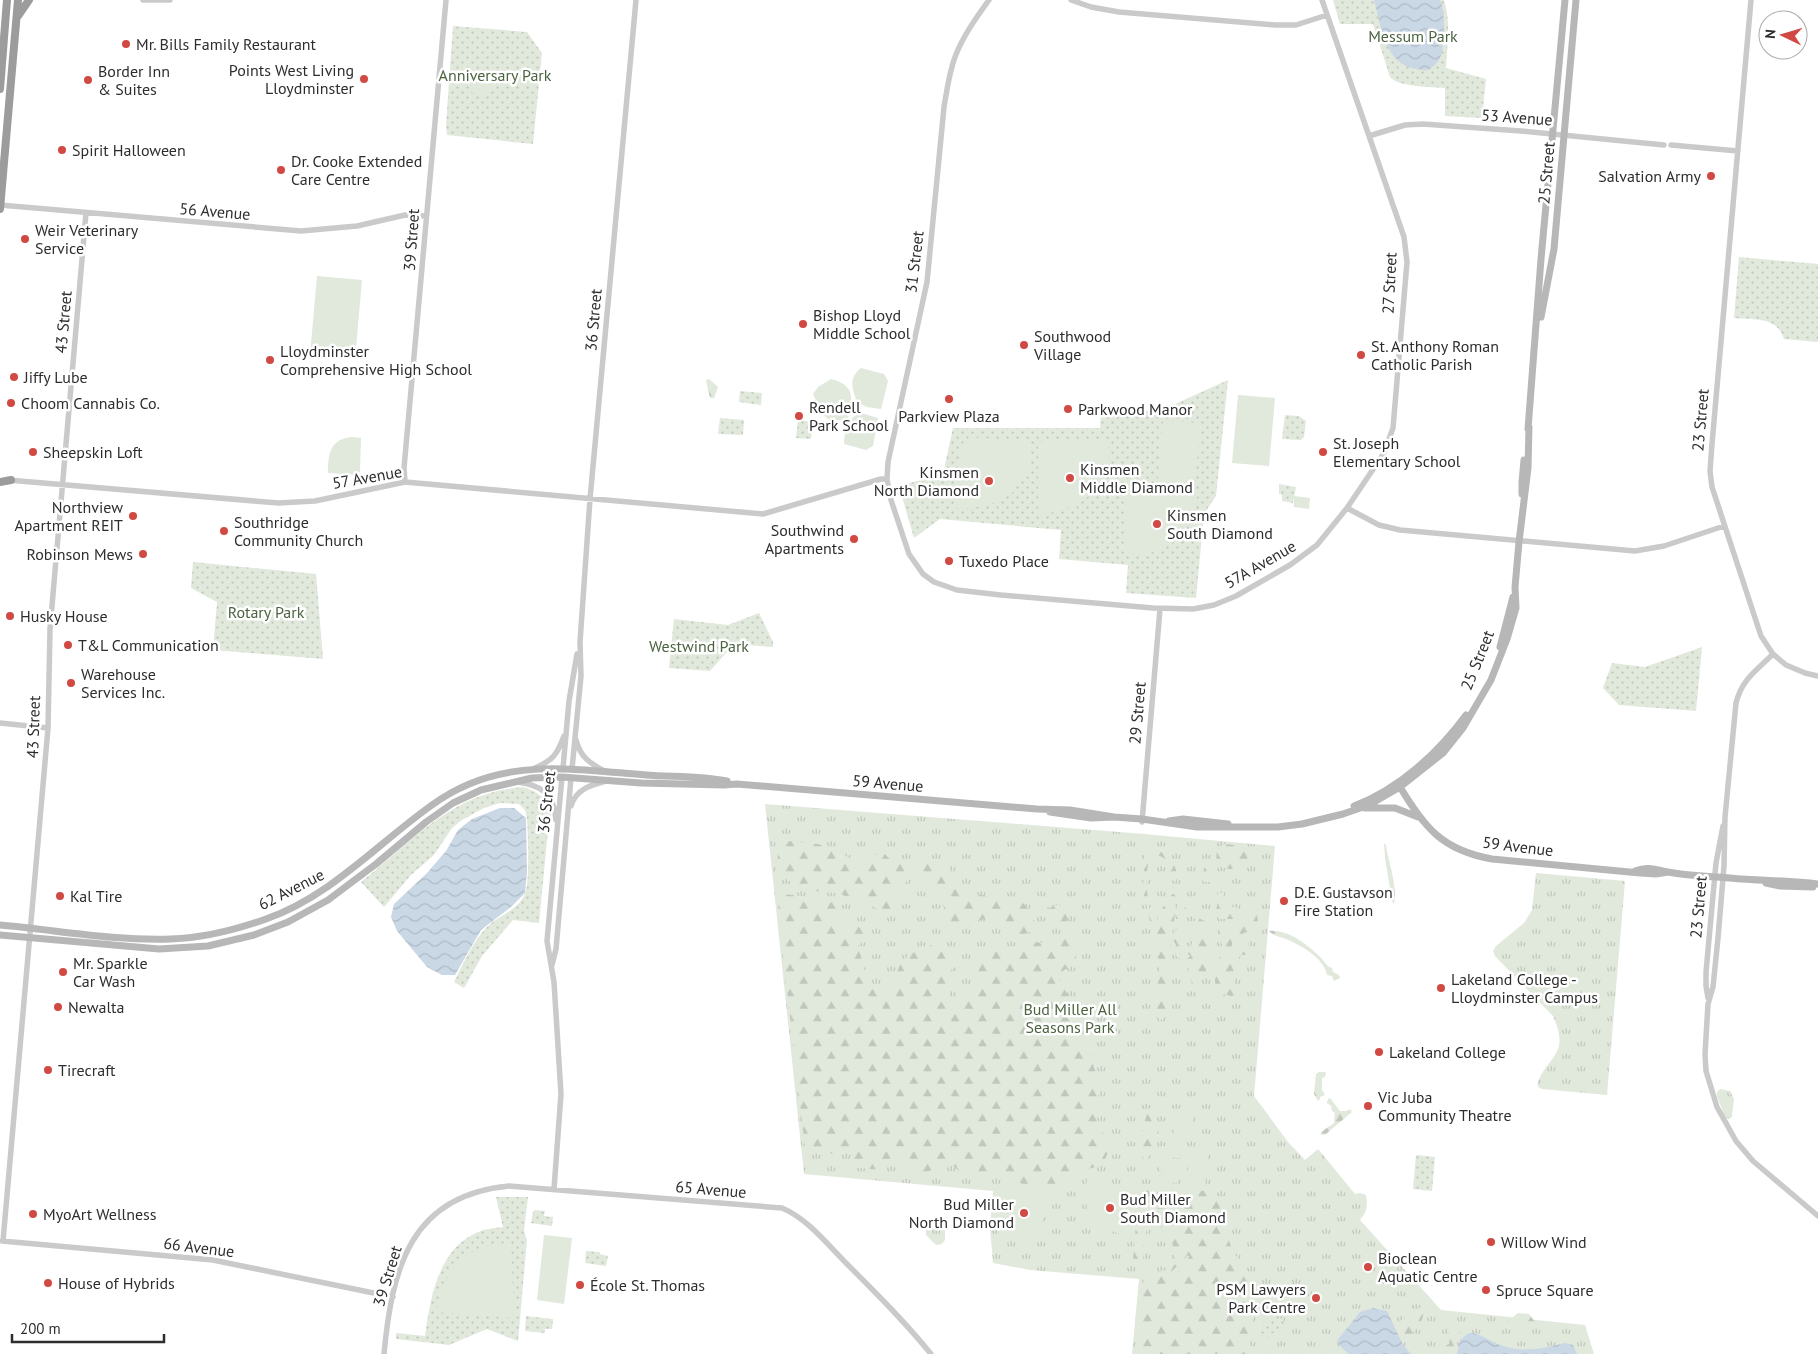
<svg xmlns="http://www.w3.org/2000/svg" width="1818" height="1354" font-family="'PT Sans',sans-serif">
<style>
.grass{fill:url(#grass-tufts)}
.forest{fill:url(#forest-firs)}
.park{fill:url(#park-dots)}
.garden{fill:#e1e8dc}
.water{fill:url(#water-waves)}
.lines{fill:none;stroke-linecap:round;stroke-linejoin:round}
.tertiary{stroke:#cacaca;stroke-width:5.5}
.secondary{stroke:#b7b7b7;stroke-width:7}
.trunk{stroke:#9c9c9c;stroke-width:8}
.poi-dot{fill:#d04942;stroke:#fff;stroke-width:2}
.labels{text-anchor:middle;stroke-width:5;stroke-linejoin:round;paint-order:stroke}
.park-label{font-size:16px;fill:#4c6340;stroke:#fff}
.poi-label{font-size:16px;fill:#2d2d2d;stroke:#fff;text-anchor:start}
.street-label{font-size:16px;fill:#2d2d2d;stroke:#fff}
</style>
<defs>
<pattern id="grass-tufts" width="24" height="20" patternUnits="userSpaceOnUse" patternTransform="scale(1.25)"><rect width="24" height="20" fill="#e1e8dc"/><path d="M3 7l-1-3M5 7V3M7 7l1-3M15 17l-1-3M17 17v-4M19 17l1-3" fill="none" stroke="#c1c7bd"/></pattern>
<pattern id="forest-firs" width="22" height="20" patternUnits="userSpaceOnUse" patternTransform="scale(1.25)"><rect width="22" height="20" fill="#e1e8dc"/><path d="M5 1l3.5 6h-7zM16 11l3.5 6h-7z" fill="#c1c7bd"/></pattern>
<pattern id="park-dots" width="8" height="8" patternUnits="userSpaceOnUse" patternTransform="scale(1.25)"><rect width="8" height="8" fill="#e1e8dc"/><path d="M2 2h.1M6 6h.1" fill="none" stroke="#c1c7bd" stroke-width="1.8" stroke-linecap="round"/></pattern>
<pattern id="water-waves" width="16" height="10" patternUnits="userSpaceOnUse" patternTransform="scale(1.25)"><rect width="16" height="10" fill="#cad8e6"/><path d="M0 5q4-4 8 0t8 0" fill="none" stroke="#aebac6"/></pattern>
</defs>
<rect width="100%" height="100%" fill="#fff"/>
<path class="grass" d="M765,804L1144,834L1275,846L1254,1096L1288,1142L1305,1160L1318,1149L1355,1194L1360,1193L1366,1195C1368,1205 1367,1212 1360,1220L1441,1310L1585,1325L1594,1354H1132L1139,1279L1030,1270L993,1263L990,1228L993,1191L804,1174Z
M1536,873L1625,881L1607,1095L1542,1089L1538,1087C1535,1076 1556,1059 1559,1046C1561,1036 1557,1025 1553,1016L1495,956L1493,951L1496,946L1524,923L1532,910Z
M1720,1089L1730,1091L1734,1099L1732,1116L1729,1119L1725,1117L1717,1096V1092Z
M930,1226L940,1227L945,1230V1240L942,1244L936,1245L926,1235V1230Z"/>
<path class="forest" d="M709,379L718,387L714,398H710L706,380Z
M790,841L817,844L829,847L851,859L863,861L872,855L885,854C891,862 900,865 909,858L923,866L928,863L944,864L951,870L964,885L965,895L967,896L970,893L1023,903L1031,912L1038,930L1016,936L1006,937L1003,925L995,918L978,920L972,926L960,930H954L942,922C950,890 931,892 917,872L897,890L895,894L897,902L893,909L880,910L859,900L836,893L804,890L788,880L782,877C774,865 776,848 790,841Z
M1384,843L1386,845C1388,862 1398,887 1394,904L1392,901L1385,858Z
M1224,844L1245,846C1256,865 1234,874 1219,866L1214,872L1213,882H1204L1202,880L1204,868L1213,869L1216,863L1217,849Z
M1149,848L1167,854C1173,862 1179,871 1176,881L1170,880C1172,867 1166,852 1151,856C1144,868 1147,899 1150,913C1152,919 1155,925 1157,932L1158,916L1170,895L1174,894L1176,897L1175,912L1178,903H1179L1202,920L1217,926L1211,929V933L1207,939L1208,940V948L1213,950L1214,953L1212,958L1214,961V965L1210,969L1206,970L1205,978L1197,983L1192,984L1186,961L1190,956L1188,954L1192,943L1196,941C1195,932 1198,930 1199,922L1184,910L1180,919H1176L1175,913L1172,935L1181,924L1183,926V934L1192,938L1181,948L1184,951L1181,959L1176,956V945L1172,938L1165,1016L1163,1019L1160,1020L1158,1018L1156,1006L1160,960L1158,958L1143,890L1145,849Z
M1218,892L1223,893C1227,911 1232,904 1245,911L1246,910H1253L1257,915L1258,922H1243L1242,919H1219L1215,911L1217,907Z
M785,894C804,897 825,897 842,907L834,916L846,926L859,927L869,932L866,938L858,946L869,986L879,993L892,983L901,963L911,953L925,950L939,938L946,941C949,951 953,962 952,973C950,985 947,988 951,1001C960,1003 966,998 974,993L977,966L983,955L990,951H1003L1035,942L1041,943L1048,940L1056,942L1066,938L1075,942L1077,950L1075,965L1064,970L1058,977L1071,1001L1097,1076C1098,1080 1100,1084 1100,1088C1100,1095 1095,1102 1095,1110C1096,1125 1114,1144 1105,1159C1100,1168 1092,1167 1083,1171C1074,1175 1068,1181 1059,1185C1040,1191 1008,1182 993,1170L989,1177L965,1176L951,1164L935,1161L932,1170L926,1172L911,1170L904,1161L899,1160C885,1172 872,1170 854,1167V1154L850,1151L845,1152L841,1155L811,1150L805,1147L779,921L778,899Z
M1056,905C1067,905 1071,914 1066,923L1054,925L1049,923L1044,906L1050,908Z
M1222,923L1248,925L1254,929L1249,930L1248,932L1243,933C1245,941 1254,944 1245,955H1242V945L1232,942V948L1238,950L1240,956L1237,961L1234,962L1233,979L1238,993V995L1231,996L1223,994L1221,997L1216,996L1215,980L1222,945L1218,936V928Z
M1269,931C1288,929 1308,945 1321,958C1325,962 1326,966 1332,968L1333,972L1339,975L1340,978L1334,981L1332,976L1327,975C1324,958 1302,946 1286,939C1280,937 1273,936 1269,931Z
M1319,1072H1325L1326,1073L1325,1077L1322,1078V1090L1325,1095L1320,1097V1099L1318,1101L1314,1094L1316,1074Z
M1330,1098L1340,1111H1346L1350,1109L1352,1112L1326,1134L1321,1135V1132L1334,1123L1335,1113L1332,1111L1331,1106L1327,1103L1328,1099Z
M1148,1113L1156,1117C1157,1120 1158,1123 1159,1126C1160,1134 1152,1157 1145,1160C1136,1151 1143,1128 1146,1117Z
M1148,1190L1150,1194L1152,1207L1167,1209L1186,1198V1193C1194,1188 1209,1190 1216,1196C1224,1214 1227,1254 1244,1264L1249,1280L1255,1285L1252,1287L1251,1301L1254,1319L1249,1334L1250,1354H1137L1143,1283L1146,1273L1148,1272L1157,1276L1160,1275L1162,1270L1167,1271L1173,1264H1175L1177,1266L1170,1273L1171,1276L1184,1267L1189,1257L1188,1255L1182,1262H1179L1176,1260L1170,1233L1154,1223C1141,1229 1145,1249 1143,1262L1138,1266H1135L1133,1260L1138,1201L1143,1192Z
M1419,1308H1422L1424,1313C1418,1338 1400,1328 1423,1354H1414L1406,1343L1397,1321L1403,1320L1409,1313Z
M1518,1313L1529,1314L1538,1326L1507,1322Z
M1449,1327H1452L1455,1331L1458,1329H1461L1460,1335L1454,1338V1354H1449L1448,1348H1446L1445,1346L1449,1344C1450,1338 1450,1335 1447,1329Z"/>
<path class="park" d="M1333,0H1444C1451,21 1447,47 1446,68L1486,79L1482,118L1445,116V88C1432,87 1398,87 1390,77L1373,24H1340Z
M453,26L527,32L542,53L533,144L447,135L446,125Z
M1739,257L1818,264V342L1784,339C1777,316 1754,320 1734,318Z
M1228,380L1216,496L1204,514L1196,598L1126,593L1128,565L1059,559L1061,530L940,519L914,538L899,486L943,474L953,428H1100L1101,412L1162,410Z
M740,391L762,393L761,405L739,402Z
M1285,415L1299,416L1306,421L1304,437L1301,440L1282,439Z
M720,418L744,420L743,435L718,434Z
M798,420L813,422L811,439L796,438Z
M1279,484L1296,487L1293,503L1282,501V495L1279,494Z
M193,562L316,574L323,659L213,650L217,602L191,588Z
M759,613L773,642V647L734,644L710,671L669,668L674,619L728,625Z
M1702,647L1696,711L1619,705L1603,688L1612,663L1645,667Z
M523,787C544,793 558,808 548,830L539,923L513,920L482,956L464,988L454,982C463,964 472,944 485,929C496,916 518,911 525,894C530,882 528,833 527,818L525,810L519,804L500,803L484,808L462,820L452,828L434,855L411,875L384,907L361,882C414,840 451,793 523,787Z
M1416,1155L1435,1157L1432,1191L1413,1189Z
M496,1197H528L524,1231L527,1240L518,1341L487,1329L449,1345L396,1339V1333L425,1336C430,1299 438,1250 476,1233C484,1229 494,1228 503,1227Z
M535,1210L545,1211L544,1216L553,1217L552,1226L531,1223L533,1212Z
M586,1251L600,1252V1254L608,1256L606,1266L585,1263Z
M1270,1307L1279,1308L1278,1316L1284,1321V1328L1278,1333H1272L1268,1337L1262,1336L1261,1329L1264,1321L1270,1318Z
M526,1316L553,1319L552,1329H545V1333L525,1331Z"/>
<path class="garden" d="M473,83L491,84V94L472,93Z
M317,276L362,280L355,359L310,355Z
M861,368L884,374L888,381L881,409L867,407L857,402C852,387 848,379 861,368Z
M831,379C854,385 854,397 848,418L832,422L822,414L813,394L818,387Z
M1238,395L1275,398L1269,466L1232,463Z
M861,413L878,418L873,446L866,450L844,444C845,430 847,418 861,413Z
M1163,421L1201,423L1194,489L1174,488L1198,491C1197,498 1196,507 1194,514C1183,543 1154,560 1125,552L1126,491L1133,483L1157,486Z
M352,437L361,438L360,472L356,475L328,473C328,454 330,439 352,437Z
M969,437L1029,441V469L1012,493L989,505L962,509L955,508L962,444Z
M1108,440C1108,448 1110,459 1107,467C1098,498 1069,513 1038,514V447L1043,441Z
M1294,496L1310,498L1309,509L1294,507Z
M1174,1114L1193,1115L1191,1142L1173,1141Z
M1162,1148L1181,1149L1180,1158L1161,1157Z
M1190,1150L1208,1152V1161L1189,1159Z
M1161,1162L1180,1163L1179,1172L1160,1171Z
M1188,1164L1207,1165L1206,1174L1188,1173Z
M1160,1173L1179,1174L1178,1183L1159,1182Z
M1188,1175L1206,1177L1205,1186L1187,1184Z
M1087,1179L1133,1189L1138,1195L1129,1235C1093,1230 1081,1215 1087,1179Z
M1009,1186L1050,1191C1047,1227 1034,1241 998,1237L1003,1191Z
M1158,1191L1171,1192L1170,1207L1157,1205Z
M544,1235L572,1238L564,1304L537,1300Z
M511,1242L514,1315L511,1318L436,1312C447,1262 461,1249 511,1242Z"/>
<path class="water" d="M1374,0H1440C1446,13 1445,45 1440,58C1438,63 1433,66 1429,70C1385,71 1383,33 1374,0Z
M500,808H514L526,818L527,872L525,893L511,907L481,930L455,975H442L427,967L397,931L391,917L394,904L427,873L446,851L458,830L472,819Z
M1373,1308L1387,1311L1403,1345L1411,1354H1349L1341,1347L1337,1341L1339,1338L1360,1312Z
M1471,1333C1481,1334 1490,1341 1500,1345C1522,1353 1543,1349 1565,1343L1573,1345L1577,1354H1457L1460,1340L1467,1334Z"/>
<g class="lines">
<path class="tertiary" d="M143,0H170
M989,0C976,18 963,36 955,57C949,73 947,90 944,107L927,282L888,462L887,479L890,497L909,554L923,574L934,582L957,590L1001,595L1153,608L1193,609L1214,605L1236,596L1290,565L1317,545L1347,508L1384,453L1393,428L1407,262L1404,237L1322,0
M1071,0L1091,7L1119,12L1275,25H1296L1327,15
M1751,0L1712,444L1710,471L1712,487L1761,636L1773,654L1786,665L1805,673L1818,676
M1369,136L1405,125L1423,124L1521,131L1664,145
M1671,145L1738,151
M0,205L301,231L357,226L405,215L426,216
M8,480L278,503L315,501L405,482L763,514L881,479H887
M405,482L404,468L446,0
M1347,508L1379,525L1400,530L1635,551L1664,546L1724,526
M1773,654C1757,670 1742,679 1736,703L1725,817L1724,866L1718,938L1713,987L1708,1004L1705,1054L1706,1071L1717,1107L1736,1141L1753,1161L1818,1216
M0,723L48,728
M576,740C580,757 590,763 604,771
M535,768C553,760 557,755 564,736
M563,768L569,701L577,654
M572,769L581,676L580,642L590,499L636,0
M517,782C542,785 554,794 556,820
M571,806C576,789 591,785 606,781
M1142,822L1160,609
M552,965L556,949L571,778
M1708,998L1706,986V972L1716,863L1723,826
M554,1189L561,1094L554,982L547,941L562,777
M2,1241L213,1260L393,1297
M3,1241L48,728L50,629L86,213
M384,1354C392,1269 410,1195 509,1186L782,1208C808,1219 827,1244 846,1263C876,1293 905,1322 931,1354"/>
<path class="secondary" d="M1541,317L1554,249L1576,0
M1528,429L1541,259L1565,0
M1522,494V482L1524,460
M1500,647L1513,597
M1400,787C1425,828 1442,850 1492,859L1640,873L1656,874L1668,872
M1354,806C1399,789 1438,753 1466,715
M1365,808H1395L1418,817
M1050,812L1091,818L1114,817L1142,819L1197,827H1278L1302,824L1343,814L1369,805L1400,787L1443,753L1463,728L1491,680L1507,639L1516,608L1515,587L1519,542L1528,468L1529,427
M1169,821L1183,819L1228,824
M1635,871C1648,866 1656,870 1668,872C1688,876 1710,876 1730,878C1759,881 1789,880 1818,884
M1766,883L1780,886L1813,887
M0,925C57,930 114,941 171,939C203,938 235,930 266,919C331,896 377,844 432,805C499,756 568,769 646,775C672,777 701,776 727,781
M0,935L159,949L208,946L254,935L288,922L328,900L376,864L426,822L453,803L481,790L532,778L562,777L641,783L724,785L737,784L1037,809L1070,810L1114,817"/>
<path class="trunk" d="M18,16L29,0
M0,89L7,0
M0,209L18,0
M0,482L11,480"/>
</g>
<g class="poi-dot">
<circle cx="126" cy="44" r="5"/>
<circle cx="364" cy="79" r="5"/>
<circle cx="88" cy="80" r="5"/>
<circle cx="62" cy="150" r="5"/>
<circle cx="281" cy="170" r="5"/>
<circle cx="1711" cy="176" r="5"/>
<circle cx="25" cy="239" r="5"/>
<circle cx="803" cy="324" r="5"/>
<circle cx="1024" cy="345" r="5"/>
<circle cx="1361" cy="355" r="5"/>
<circle cx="270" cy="360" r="5"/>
<circle cx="14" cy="377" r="5"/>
<circle cx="949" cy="399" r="5"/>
<circle cx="11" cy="403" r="5"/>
<circle cx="1068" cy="409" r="5"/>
<circle cx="799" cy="416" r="5"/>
<circle cx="33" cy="452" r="5"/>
<circle cx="1323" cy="452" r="5"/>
<circle cx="1070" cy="478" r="5"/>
<circle cx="989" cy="481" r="5"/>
<circle cx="133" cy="516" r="5"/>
<circle cx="1157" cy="524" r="5"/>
<circle cx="224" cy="531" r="5"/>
<circle cx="854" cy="539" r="5"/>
<circle cx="143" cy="554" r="5"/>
<circle cx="949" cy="561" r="5"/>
<circle cx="10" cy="616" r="5"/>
<circle cx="68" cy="645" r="5"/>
<circle cx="71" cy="683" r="5"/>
<circle cx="60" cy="896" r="5"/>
<circle cx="1284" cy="901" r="5"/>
<circle cx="63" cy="972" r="5"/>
<circle cx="1441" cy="988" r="5"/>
<circle cx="58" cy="1007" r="5"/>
<circle cx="1379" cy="1052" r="5"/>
<circle cx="48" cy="1070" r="5"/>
<circle cx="1368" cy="1106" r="5"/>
<circle cx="1110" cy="1208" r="5"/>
<circle cx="1024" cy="1213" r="5"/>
<circle cx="33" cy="1214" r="5"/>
<circle cx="1491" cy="1242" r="5"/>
<circle cx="1368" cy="1267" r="5"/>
<circle cx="48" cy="1283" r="5"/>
<circle cx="580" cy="1285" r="5"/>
<circle cx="1486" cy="1290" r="5"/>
<circle cx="1316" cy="1298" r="5"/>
</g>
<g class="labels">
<g class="park-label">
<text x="1413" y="42">Messum Park</text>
<text x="495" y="81">Anniversary Park</text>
<text x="266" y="618">Rotary Park</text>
<text x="699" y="652">Westwind Park</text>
<text x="1070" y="1015">Bud Miller All<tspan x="1070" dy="18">Seasons Park</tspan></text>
</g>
<g class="poi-label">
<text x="136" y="50">Mr. Bills Family Restaurant</text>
<text x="354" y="76" text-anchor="end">Points West Living<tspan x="354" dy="18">Lloydminster</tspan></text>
<text x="98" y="77">Border Inn<tspan x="98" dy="18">&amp; Suites</tspan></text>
<text x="72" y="156">Spirit Halloween</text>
<text x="291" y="167">Dr. Cooke Extended<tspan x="291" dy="18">Care Centre</tspan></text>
<text x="1701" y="182" text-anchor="end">Salvation Army</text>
<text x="35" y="236">Weir Veterinary<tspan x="35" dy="18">Service</tspan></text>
<text x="813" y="321">Bishop Lloyd<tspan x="813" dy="18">Middle School</tspan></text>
<text x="1034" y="342">Southwood<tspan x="1034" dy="18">Village</tspan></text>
<text x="1371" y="352">St. Anthony Roman<tspan x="1371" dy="18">Catholic Parish</tspan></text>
<text x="280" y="357">Lloydminster<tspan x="280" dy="18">Comprehensive High School</tspan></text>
<text x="24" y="383">Jiffy Lube</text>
<text x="21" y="409">Choom Cannabis Co.</text>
<text x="809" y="413">Rendell<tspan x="809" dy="18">Park School</tspan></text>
<text x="1078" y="415">Parkwood Manor</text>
<text x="949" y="422" text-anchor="middle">Parkview Plaza</text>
<text x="1333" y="449">St. Joseph<tspan x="1333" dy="18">Elementary School</tspan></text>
<text x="43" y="458">Sheepskin Loft</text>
<text x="1080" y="475">Kinsmen<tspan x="1080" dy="18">Middle Diamond</tspan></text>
<text x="979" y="478" text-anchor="end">Kinsmen<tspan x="979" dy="18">North Diamond</tspan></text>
<text x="123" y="513" text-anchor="end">Northview<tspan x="123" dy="18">Apartment REIT</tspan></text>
<text x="1167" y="521">Kinsmen<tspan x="1167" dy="18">South Diamond</tspan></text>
<text x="234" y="528">Southridge<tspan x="234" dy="18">Community Church</tspan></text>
<text x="844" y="536" text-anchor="end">Southwind<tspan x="844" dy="18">Apartments</tspan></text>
<text x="133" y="560" text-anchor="end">Robinson Mews</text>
<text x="959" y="567">Tuxedo Place</text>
<text x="20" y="622">Husky House</text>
<text x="78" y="651">T&amp;L Communication</text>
<text x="81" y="680">Warehouse<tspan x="81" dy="18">Services Inc.</tspan></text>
<text x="1294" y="898">D.E. Gustavson<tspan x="1294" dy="18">Fire Station</tspan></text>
<text x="70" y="902">Kal Tire</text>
<text x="73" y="969">Mr. Sparkle<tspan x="73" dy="18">Car Wash</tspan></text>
<text x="1451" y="985">Lakeland College -<tspan x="1451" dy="18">Lloydminster Campus</tspan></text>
<text x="68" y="1013">Newalta</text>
<text x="1389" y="1058">Lakeland College</text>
<text x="58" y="1076">Tirecraft</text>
<text x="1378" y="1103">Vic Juba<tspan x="1378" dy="18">Community Theatre</tspan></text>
<text x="1120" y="1205">Bud Miller<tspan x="1120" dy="18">South Diamond</tspan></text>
<text x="1014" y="1210" text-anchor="end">Bud Miller<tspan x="1014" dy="18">North Diamond</tspan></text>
<text x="43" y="1220">MyoArt Wellness</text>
<text x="1501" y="1248">Willow Wind</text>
<text x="1378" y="1264">Bioclean<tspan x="1378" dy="18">Aquatic Centre</tspan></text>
<text x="58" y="1289">House of Hybrids</text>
<text x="590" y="1291">École St. Thomas</text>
<text x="1306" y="1295" text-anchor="end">PSM Lawyers<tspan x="1306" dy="18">Park Centre</tspan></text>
<text x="1496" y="1296">Spruce Square</text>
</g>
<g class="street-label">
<text transform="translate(1517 117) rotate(4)" y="6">53 Avenue</text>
<text transform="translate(1546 173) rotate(-85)" y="6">25 Street</text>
<text transform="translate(215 211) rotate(5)" y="6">56 Avenue</text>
<text transform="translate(411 240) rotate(-86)" y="6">39 Street</text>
<text transform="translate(914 262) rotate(-83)" y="6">31 Street</text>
<text transform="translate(1389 283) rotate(-87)" y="6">27 Street</text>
<text transform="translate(593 320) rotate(-85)" y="6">36 Street</text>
<text transform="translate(63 322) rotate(-85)" y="6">43 Street</text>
<text transform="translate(1700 420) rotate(-85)" y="6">23 Street</text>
<text transform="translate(367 477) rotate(-10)" y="6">57 Avenue</text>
<text transform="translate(1260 564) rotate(-30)" y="6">57A Avenue</text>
<text transform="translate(1477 660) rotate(-68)" y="6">25 Street</text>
<text transform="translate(1137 713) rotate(-85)" y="6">29 Street</text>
<text transform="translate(33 727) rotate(-88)" y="6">43 Street</text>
<text transform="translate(888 783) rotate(5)" y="6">59 Avenue</text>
<text transform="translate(546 802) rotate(-84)" y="6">36 Street</text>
<text transform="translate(1518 846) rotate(7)" y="6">59 Avenue</text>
<text transform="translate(291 889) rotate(-27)" y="6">62 Avenue</text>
<text transform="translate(1698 907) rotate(-85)" y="6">23 Street</text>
<text transform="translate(711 1189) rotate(5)" y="6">65 Avenue</text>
<text transform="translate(199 1247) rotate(7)" y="6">66 Avenue</text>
<text transform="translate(387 1276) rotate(-73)" y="6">39 Street</text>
</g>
</g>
<g transform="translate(1783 35) rotate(275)"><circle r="24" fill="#ffffff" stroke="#ababab"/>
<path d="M0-4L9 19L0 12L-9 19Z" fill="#d04942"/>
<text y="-8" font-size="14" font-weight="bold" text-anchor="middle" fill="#2d2d2d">N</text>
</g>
<path d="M12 1334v8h152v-8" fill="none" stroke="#2d2d2d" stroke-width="2.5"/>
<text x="20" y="1334" font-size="15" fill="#2d2d2d" stroke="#ffffff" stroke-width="4" paint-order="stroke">200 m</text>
</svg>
